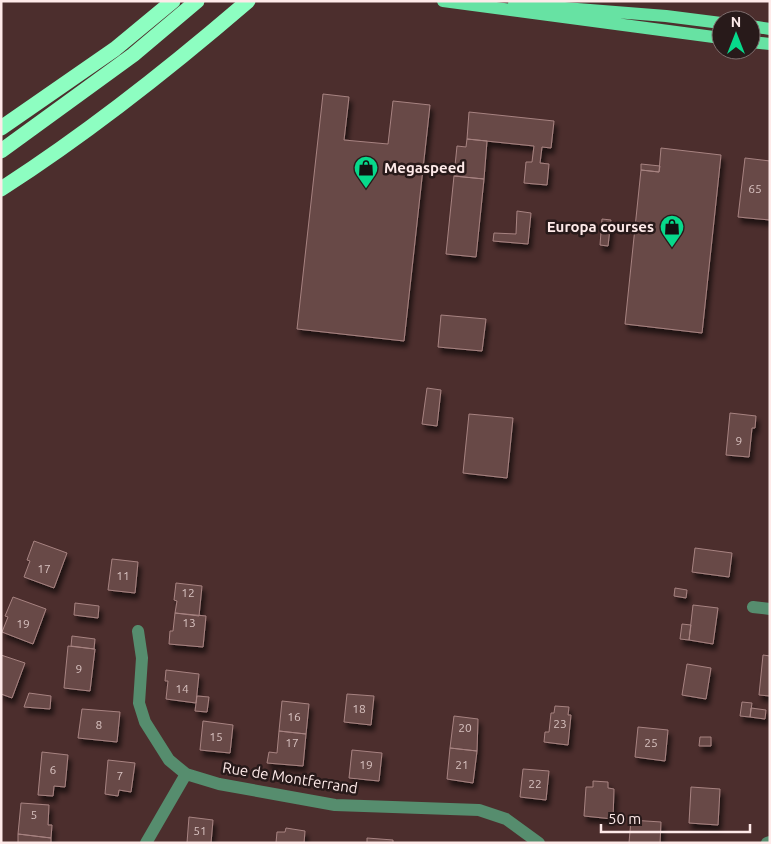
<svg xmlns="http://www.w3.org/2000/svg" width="771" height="844" font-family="Ubuntu,sans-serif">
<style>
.building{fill:#684847;stroke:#a78381;filter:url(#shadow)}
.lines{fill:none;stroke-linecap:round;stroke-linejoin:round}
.minor{stroke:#568d6e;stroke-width:12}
.major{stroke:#67e2a3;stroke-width:12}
.highway{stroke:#8dfec1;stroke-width:15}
.labels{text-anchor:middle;stroke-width:5;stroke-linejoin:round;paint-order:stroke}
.number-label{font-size:12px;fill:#d8c2c0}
.poi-label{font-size:15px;font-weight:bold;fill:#feeae9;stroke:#281a1a;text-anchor:start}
.street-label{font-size:15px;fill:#feeae9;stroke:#281a1a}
</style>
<defs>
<filter id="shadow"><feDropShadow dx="3" dy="5.5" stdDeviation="2.5" flood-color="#0009"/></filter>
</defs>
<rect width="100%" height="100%" fill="#4c2e2d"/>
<path class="building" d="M323,94L349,97L344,140L388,144L393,101L430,105L404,341L297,329Z
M469,112L554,121L551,148L542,147L540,163L549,164L547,185L524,183L526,162H532L534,146L467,139Z
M467,139L487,141L484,179L454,176L457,146L466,147Z
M661,148L721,155L702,333L625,324L641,170L659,172Z
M745,158L770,161V220L738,217Z
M641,164L660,166L659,172L641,170Z
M454,176L484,179L476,257L446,254Z
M517,211L531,213L528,244L493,241L494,233L516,234Z
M602,219L611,220L608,246L600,245Z
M441,315L486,319L482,351L438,347Z
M427,388L441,390L437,426L422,424Z
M730,413L756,416L755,428H752L749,457L726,455Z
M469,414L513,418L507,478L463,473Z
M34,541L67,553L54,588L24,577L30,561L27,560Z
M695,548L732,553L729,577L692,572Z
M112,559L138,562L135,593L108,590Z
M176,583L202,586L199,616L175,613L177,601L174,600Z
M675,588L687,590L686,598L674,596Z
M13,597L46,609L33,644L2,632L8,617L5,616Z
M75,603L99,606L98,618L74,615Z
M693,605L718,608L713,644L689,640Z
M175,613L206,616L203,647L169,644L170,631H173Z
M682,624L691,625L689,640L680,639Z
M72,636L95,639L94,649L71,646Z
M68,646L95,649L90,691L64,688Z
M1,655L25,663L12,698L1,694Z
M763,655L770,656V696L759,695Z
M687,664L711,668L706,699L682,695Z
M166,670L199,674L196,703L166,699L168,681H165Z
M29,693L51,696L50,709L24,707Z
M347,694L374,696L371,725L344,722Z
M197,696L209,697L207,712L195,711Z
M282,701L309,704L306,734L279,731Z
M742,702L752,703L750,717L740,716Z
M555,706L569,707L568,715H571L568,745L544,742L545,732H549L551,713H554Z
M751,708L766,710L765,719L750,717Z
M82,709L120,712L117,742L78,738Z
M454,716L478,719L477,751L450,748Z
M203,721L233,725L230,753L200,750Z
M638,727L668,730L665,761L635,757Z
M279,731L306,734L303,766L267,763L269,752L277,753Z
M700,737H711V746H699Z
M450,748L477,751L473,783L447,779Z
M352,750L382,753L379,781L349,778Z
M42,752L68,755L65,787L54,786L53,796L38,795Z
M108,760L135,763L131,792L119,790L118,796L105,794Z
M523,769L549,771L546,800L520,797Z
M593,781L608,782V788L614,789L613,819L584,816L586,787H593Z
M691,787L720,789L718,825L689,823Z
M21,803L49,805L48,825H52L51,838L18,834Z
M189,817L213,820L211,843H187Z
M631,820L661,822L660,843H629Z
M286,828L305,831L304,843H276L277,832H285Z
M18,834L51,838V843H18Z
M367,838L393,840V843H367Z"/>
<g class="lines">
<path class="minor" d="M753,607L770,609
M138,631L142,658L139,703L145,722L169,760L186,774L219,784L335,805L479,810L506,819L539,843
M146,843L186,774
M767,843L770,842"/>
<path class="major" d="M443,1L721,38
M514,4L666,16L721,23
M751,26L770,29
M751,42L770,44"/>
<path class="highway" d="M1,128L115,49L173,1
M1,151L133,55L197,1
M1,189C88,133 169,69 248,1"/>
</g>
<defs>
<symbol id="shop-pin" viewBox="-11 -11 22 30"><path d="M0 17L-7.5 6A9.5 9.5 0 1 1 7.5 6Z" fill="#07d98b" stroke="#281a1a"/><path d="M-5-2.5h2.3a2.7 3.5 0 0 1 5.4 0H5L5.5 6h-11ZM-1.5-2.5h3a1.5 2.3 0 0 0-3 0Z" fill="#111"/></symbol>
</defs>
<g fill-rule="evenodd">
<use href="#shop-pin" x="352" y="154" width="28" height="38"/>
<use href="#shop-pin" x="658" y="213" width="28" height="38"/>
</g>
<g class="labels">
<g class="number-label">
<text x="755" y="193">65</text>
<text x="739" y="445">9</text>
<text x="44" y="573">17</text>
<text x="123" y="580">11</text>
<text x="188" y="597">12</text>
<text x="189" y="627">13</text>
<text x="23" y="628">19</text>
<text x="79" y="673">9</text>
<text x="182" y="693">14</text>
<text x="359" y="713">18</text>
<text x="294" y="721">16</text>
<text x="560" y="728">23</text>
<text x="99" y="729">8</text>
<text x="465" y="732">20</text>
<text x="216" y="741">15</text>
<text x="292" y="747">17</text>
<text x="651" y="747">25</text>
<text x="366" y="769">19</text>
<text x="462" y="769">21</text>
<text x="53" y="774">6</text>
<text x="120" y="780">7</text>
<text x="535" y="788">22</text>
<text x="34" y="819">5</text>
<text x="200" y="835">51</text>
</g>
<g class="poi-label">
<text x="384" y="173">Megaspeed</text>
<text x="654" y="232" text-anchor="end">Europa courses</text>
</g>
<g class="street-label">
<text transform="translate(290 778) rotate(9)" y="5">Rue de Montferrand</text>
</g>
</g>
<rect width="771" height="844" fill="none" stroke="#feeae9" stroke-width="5"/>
<g transform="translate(736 35)"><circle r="24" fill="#281a1a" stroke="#7e6d6d"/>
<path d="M0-4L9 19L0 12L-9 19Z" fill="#07d98b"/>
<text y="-8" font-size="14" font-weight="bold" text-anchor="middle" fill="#feeae9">N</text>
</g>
<path d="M601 824v8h149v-8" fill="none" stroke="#feeae9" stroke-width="2.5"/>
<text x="608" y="824" font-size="15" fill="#feeae9" stroke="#281a1a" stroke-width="4" paint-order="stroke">50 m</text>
</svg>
